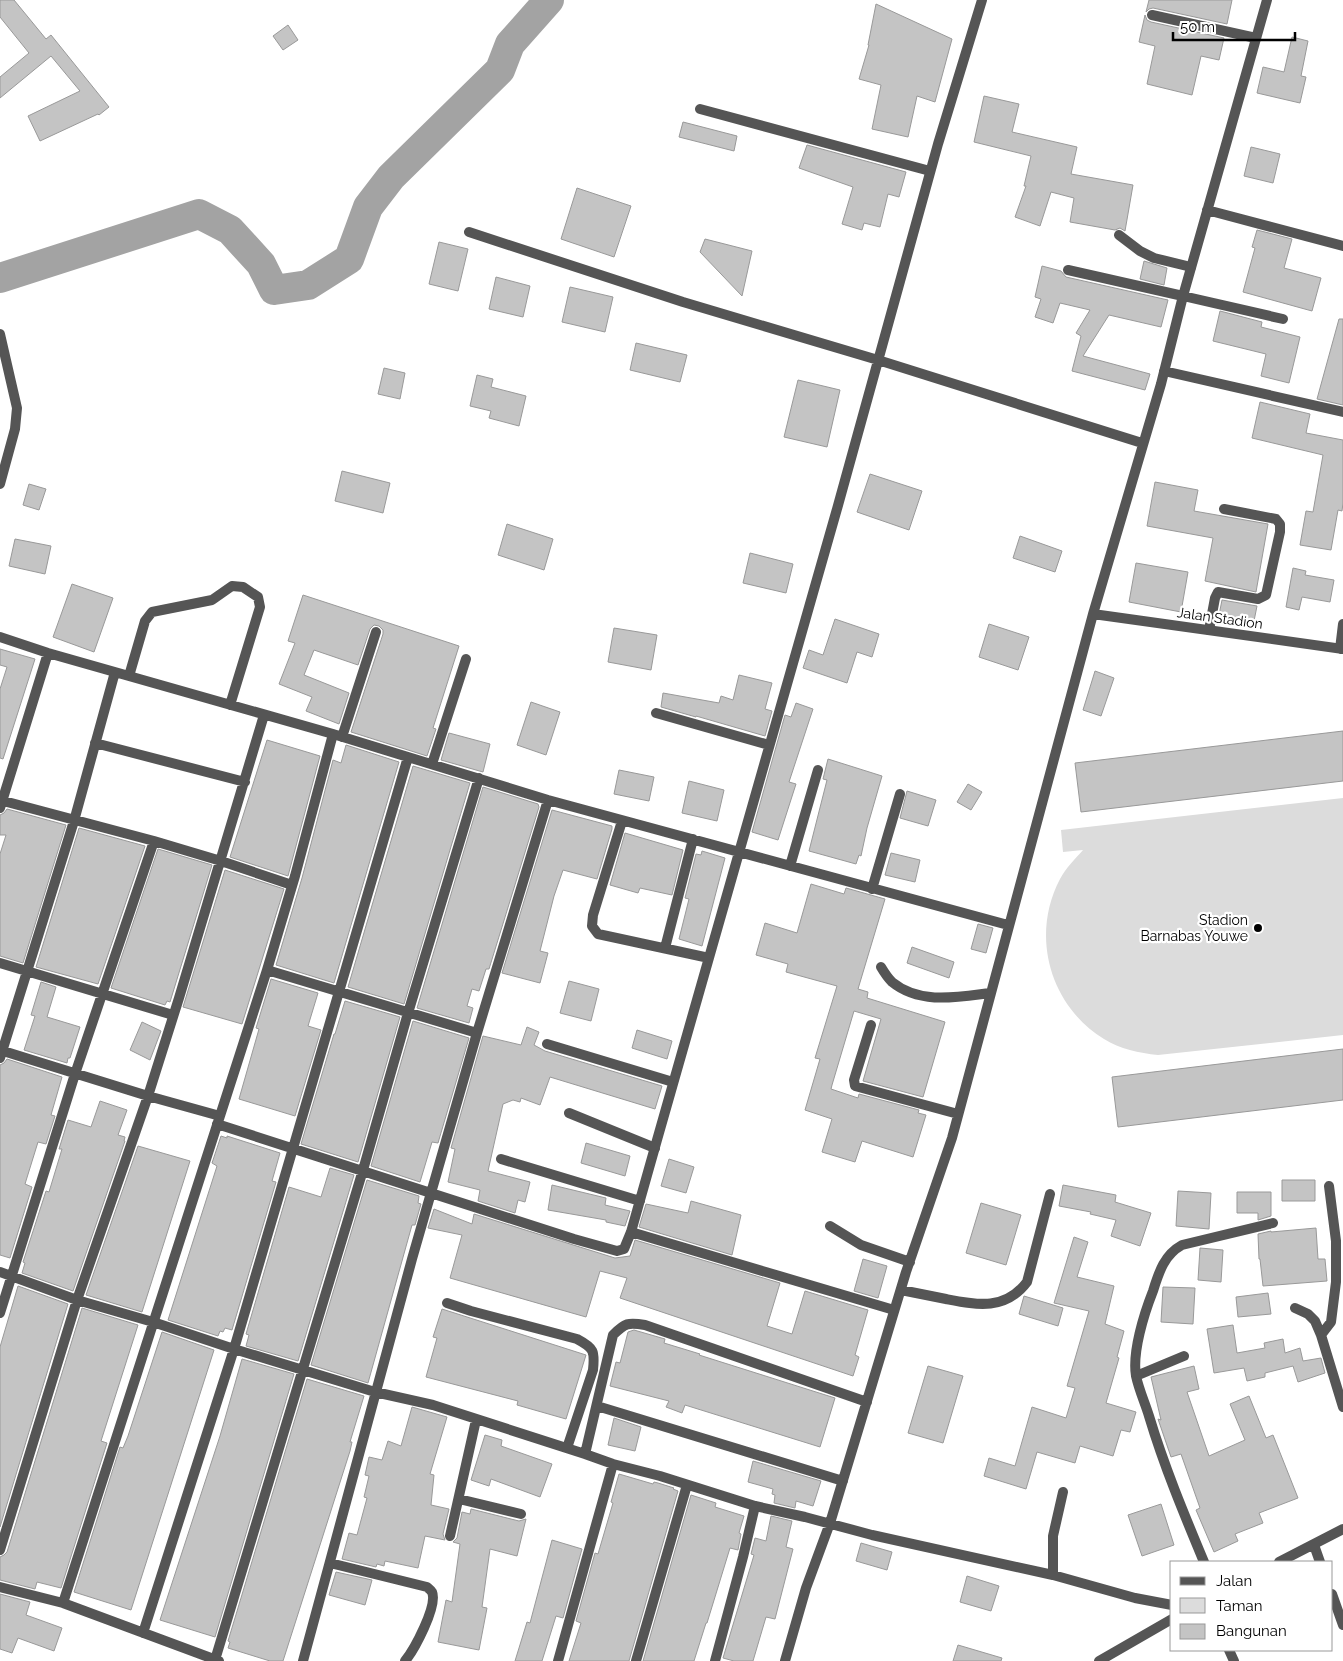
<svg xmlns="http://www.w3.org/2000/svg" width="1343" height="1661" font-family="Raleway,sans-serif">
<style>
.green{fill:#dcdcdc}
.lines{fill:none;stroke-linecap:round;stroke-linejoin:round}
.river{stroke:#a3a3a3;stroke-width:30}
.building{fill:#c4c4c4;stroke:#999}
.lane{stroke:#555;stroke-width:10}
.street{stroke:#555;stroke-width:10}
.poi-dot{fill:#000;stroke:#fff;stroke-width:2}
.labels{text-anchor:middle;stroke-width:4.5;stroke-linejoin:round;paint-order:stroke}
.street-label{font-size:14px;fill:#000;stroke:#fff}
.poi-label{font-size:14px;fill:#000;stroke:#fff;text-anchor:end}
</style>
<rect width="100%" height="100%" fill="#fff"/>
<path class="green" d="M1343,798V1035L1158,1055C1139,1053 1120,1049 1104,1039C1050,1006 1030,936 1060,879C1066,868 1075,859 1083,850L1063,852L1061,830Z"/>
<g class="lines">
<path class="river" d="M0,278L199,214L230,230L261,264L274,290L308,285L349,259L368,207L391,177L500,70L510,44L549,0"/>
</g>
<path class="building" d="M0,0H14L46,39L51,35L109,107L99,115L98,114L40,141L28,116L80,91L51,56L0,98V77L29,53L0,17Z
M1149,0H1232L1227,24L1153,8L1149,9L1146,12Z
M876,4L952,39L935,102L917,96L908,137L872,129L881,85L859,79L869,45H868Z
M1145,15L1147,20L1151,22L1224,38L1219,60L1201,56L1192,95L1147,84L1155,46L1139,42Z
M288,25L298,40L283,50L273,36Z
M1292,37L1308,41L1301,76L1306,77L1300,103L1257,93L1263,67L1284,72Z
M984,96L1019,104L1012,132L1077,147L1071,174L1133,185L1125,231L1120,228L1115,230L1070,222L1074,198L1051,192L1040,226L1015,217L1026,186H1024L1031,156L974,142Z
M683,122L737,136L734,151L679,137Z
M807,145L906,172L899,197L888,194L880,227L864,223L862,230L842,224L853,187L799,168Z
M1251,147L1280,154L1273,183L1244,176Z
M577,188L631,206L614,257L561,239Z
M1257,230L1292,239L1284,268L1321,278L1312,311L1243,292L1255,248L1252,247Z
M705,239L752,251L742,296L700,252Z
M439,242L468,249L458,291L429,284Z
M1144,261L1167,268L1164,285L1140,279Z
M1042,266L1061,271L1066,277L1168,300L1161,327L1109,315L1083,356L1150,374L1145,390L1072,371L1081,336L1076,333L1090,310L1060,303L1053,323L1035,317L1041,299L1035,297Z
M496,277L530,286L523,317L489,309Z
M570,287L613,297L605,332L562,322Z
M1220,311L1262,322L1261,327L1300,337L1289,383L1261,376L1266,354L1213,341Z
M1339,319H1343V405L1317,399Z
M636,343L687,355L680,382L630,370Z
M384,368L405,373L400,399L378,394Z
M477,375L493,379L491,387L526,396L519,426L489,418L491,411L470,406Z
M798,380L840,390L827,447L784,437Z
M1260,402L1310,414L1306,433L1343,440V503L1342,511L1338,510L1331,550L1300,545L1306,511L1313,512L1323,455L1252,438Z
M342,471L390,483L383,513L335,501Z
M870,474L922,491L909,530L857,512Z
M1155,482L1198,490L1194,511L1268,524L1256,592L1205,581L1213,538L1147,526Z
M29,484L46,489L39,510L23,505Z
M507,524L553,539L544,570L498,555Z
M1020,536L1062,551L1055,572L1013,558Z
M15,539L51,546L45,574L9,566Z
M750,553L793,564L786,593L743,583Z
M1136,563L1188,572L1181,612L1129,602Z
M1293,568L1306,571L1305,575L1334,580L1330,602L1302,597L1299,610L1286,607Z
M72,584L113,598L94,652L53,637Z
M303,595L459,646L433,728L436,729L427,756L351,732L383,634V630L379,626L374,625L370,629L358,665L314,650L304,675L349,693L339,724L306,711L312,697L279,684L295,643L288,641Z
M1222,600L1257,606L1254,621L1219,615Z
M835,619L879,634L872,657L857,652L847,683L803,668L809,650L823,655Z
M989,624L1029,637L1018,670L979,657Z
M614,628L657,635L651,670L608,662Z
M0,649L35,659L3,759L0,758V689L7,667L0,665Z
M1095,671L1114,678L1101,716L1083,710Z
M739,675L772,683L765,709L772,711L765,736L696,716V717L661,707L663,693L719,703L721,696L733,700Z
M531,702L560,712L546,755L517,745Z
M796,703L813,709L789,782L796,784L778,840L752,832L785,715L791,717Z
M1343,731V781L1081,812L1075,763Z
M449,733L490,744L483,772L441,760Z
M267,740L320,756L288,876L230,857Z
M346,745L399,762L334,983L276,965L302,878L333,760L341,763Z
M828,759L882,776L867,828L861,856L859,855L856,864L809,851L827,780L823,779Z
M413,766L470,783L404,1004L348,987Z
M619,770L654,777L649,801L614,794Z
M689,781L724,790L717,821L682,813Z
M968,784L982,792L971,810L957,802Z
M483,787L538,804L539,807L489,969H486L479,991L472,989L467,1006L473,1008L469,1023L417,1008Z
M907,791L936,800L928,826L900,818Z
M7,809L66,825L23,963L0,956V854L6,835H0V815L4,813Z
M552,810L612,826V829L597,879L563,870L554,896L540,951L548,953L540,983L502,973Z
M79,828L145,846L98,984L36,967Z
M625,833L683,850L672,895L640,888L638,893L610,885Z
M158,849L212,865L170,1002L167,1001L165,1005L111,988Z
M702,851L725,858L702,946L679,939L689,899L685,898L696,854L701,855Z
M891,853L920,860L915,882L885,875Z
M225,870L284,889L242,1024L183,1007Z
M811,884L844,894L846,888L885,899L858,989L868,992L867,998L945,1022L923,1097L863,1081L881,1019L854,1011L832,1085L831,1089L858,1098L859,1094L919,1110L918,1113L926,1115L913,1157L862,1141L855,1162L822,1152L832,1119L805,1110L820,1059L815,1058L837,986L786,972L788,964L756,955L765,923L797,933Z
M978,924L993,928L986,953L971,949Z
M912,947L954,962L949,978L907,963Z
M271,979L318,993L308,1026L321,1030L295,1116L239,1099L259,1029L256,1028Z
M569,981L599,989L591,1021L560,1013Z
M41,982L56,987L47,1017L80,1027L70,1058H68L67,1063L24,1050L35,1016L31,1015Z
M345,1001L400,1017L358,1162L301,1144L334,1034H335Z
M413,1021L469,1038L438,1143L432,1142L420,1182L371,1166Z
M142,1022L161,1031L150,1060L130,1050Z
M527,1027L539,1032L534,1045L545,1051L662,1086L655,1109L550,1077L540,1105L521,1098L520,1102L513,1100L503,1104L488,1171L530,1182L525,1202L518,1200L515,1213L478,1201L480,1190L448,1182L455,1149L451,1148L483,1036L521,1045Z
M637,1030L672,1041L667,1059L632,1048Z
M1343,1049V1100L1118,1127L1112,1077Z
M7,1059L62,1077L51,1115L55,1116L46,1144L38,1142L25,1184L32,1187L10,1258L0,1255V1065L4,1063Z
M100,1101L127,1110L118,1135L125,1137L124,1141H125L73,1291L22,1273L25,1263L23,1262L46,1191L49,1192L62,1149H59L68,1120L91,1127Z
M221,1136L227,1138V1136L280,1153L272,1181L276,1182L232,1330L225,1328L223,1332L220,1331L218,1336L168,1320L217,1166L212,1163Z
M586,1143L630,1156L625,1176L581,1163Z
M138,1146L190,1161L142,1312L86,1295Z
M669,1159L694,1167L686,1193L661,1186Z
M330,1168L354,1175L298,1361L246,1346L249,1335L246,1334L289,1187L321,1197Z
M367,1180L419,1196L418,1203L421,1204L415,1225H412L368,1383L311,1365Z
M1282,1180H1315V1201H1282Z
M552,1185L606,1198L605,1205L630,1211L625,1226L606,1222V1220L548,1210Z
M1063,1185L1116,1195L1115,1202L1151,1213L1140,1246L1111,1236L1116,1220L1090,1214L1091,1212L1059,1206Z
M1178,1191L1211,1193L1209,1229L1176,1226Z
M1237,1192H1271V1216L1258,1220V1213H1237Z
M691,1201L741,1215L732,1255L639,1227L646,1204L688,1213Z
M981,1203L1021,1215L1006,1265L966,1253Z
M434,1209L472,1224L474,1214L615,1258L630,1256L635,1240L780,1283L767,1326L792,1334L805,1291L868,1310L855,1355L859,1357L853,1376L620,1298L627,1278L600,1271L586,1317L450,1278L462,1235L428,1228Z
M1316,1228L1318,1259H1325L1327,1281L1263,1286L1260,1259H1259L1258,1234L1271,1231V1232Z
M1074,1237L1088,1242L1077,1277L1114,1286L1105,1324L1124,1331L1117,1357L1119,1358L1106,1403L1136,1412L1130,1432L1121,1430L1113,1456L1080,1446L1075,1463L1037,1452L1026,1489L984,1476L989,1458L1015,1466L1032,1407L1066,1418L1075,1388L1067,1386L1089,1311L1054,1303Z
M1200,1248L1223,1250L1221,1282L1198,1280Z
M863,1259L887,1266L878,1298L854,1291Z
M18,1286L68,1304L0,1527V1347Z
M1163,1287L1195,1288L1193,1324L1161,1322Z
M1268,1293L1271,1314L1238,1317L1236,1297Z
M1024,1296L1063,1308L1058,1326L1019,1314Z
M82,1308L138,1325L101,1441L107,1443L61,1588L37,1582L35,1589L0,1580V1557L4,1555L7,1552Z
M442,1309L586,1355L566,1419L517,1405L518,1401L426,1377L437,1338L433,1337Z
M1233,1325L1237,1353L1265,1348L1264,1343L1283,1339L1285,1353L1300,1348L1303,1361L1321,1358L1325,1373L1298,1382L1293,1366L1265,1373V1377L1247,1381L1244,1368L1214,1373L1207,1329Z
M634,1330L665,1339L664,1343L700,1354L699,1355L835,1398L820,1447L685,1405L682,1413L666,1407L669,1401L610,1386L616,1362L620,1363L628,1332Z
M162,1332L214,1350L131,1610L74,1592L120,1447L123,1448L128,1436Z
M242,1359L294,1374L215,1637L160,1620L220,1436Z
M928,1366L963,1376L943,1443L908,1433Z
M1194,1366L1199,1389L1187,1392L1209,1456L1245,1440L1230,1404L1249,1396L1266,1438L1273,1435L1298,1498L1259,1513L1263,1523L1235,1534L1238,1541L1214,1552L1196,1510L1200,1508L1181,1454L1171,1457L1158,1419L1161,1420L1151,1377Z
M307,1379L364,1396L350,1442H352L350,1451L283,1661H270L228,1648L230,1642L228,1641Z
M412,1407L447,1417L430,1474L434,1475L431,1505L449,1509L443,1534L445,1540L425,1536L418,1568L385,1561L384,1566L377,1564L376,1567L342,1559L349,1533L357,1535L367,1498L364,1497L369,1476L365,1475L369,1457L382,1460L388,1441L401,1446Z
M614,1418L641,1427L635,1451L608,1445Z
M485,1435L502,1440L501,1446L552,1464L540,1497L491,1479L489,1486L471,1480Z
M753,1461L821,1481L813,1506L796,1501L795,1508L774,1503L775,1495L772,1494L773,1489L748,1482Z
M619,1474L653,1484L654,1482L658,1483L674,1488L673,1489L678,1491L629,1661H569L581,1623L576,1621L595,1553L598,1554L613,1503L611,1502Z
M691,1495L716,1503L715,1507L744,1516L739,1533L741,1534L738,1550L730,1548L707,1623H706L694,1661H643Z
M1161,1504L1174,1545L1142,1556L1128,1515Z
M471,1509L519,1521L526,1519L517,1556L490,1549L482,1607L487,1608L479,1650L438,1642L446,1600L452,1602L460,1544L453,1542L457,1538L462,1512L470,1514Z
M771,1516L792,1521L786,1547L793,1549L775,1619L766,1617L753,1661H734L723,1658L754,1555L751,1554L755,1538L766,1541Z
M552,1540L582,1549L563,1618L556,1616L542,1661H515L527,1622L530,1623Z
M861,1543L892,1552L887,1570L856,1561Z
M336,1572L372,1580L365,1605L329,1595Z
M967,1576L999,1586L991,1611L960,1602Z
M0,1594L30,1602L26,1615L62,1628L54,1651L18,1638L12,1653L0,1649Z
M958,1645L1002,1658L1001,1661H953Z"/>
<g class="lines">
<path class="lane" d="M1152,15L1256,38
M700,109L930,171
M1119,235L1140,251L1154,258L1191,267
M1068,270L1183,296
M1209,630L1215,598L1218,592L1258,599L1266,595L1280,532V524L1276,519L1224,509
M547,1044L673,1082
M569,1113L655,1148"/>
<path class="street" d="M1207,210L1343,246
M469,232L683,302L878,360L1142,443
M1183,296L1283,319
M0,334L17,408L15,429L0,484
M1164,371L1343,412
M1093,614L1343,649
M0,637L48,653L333,734L548,800L1008,925
M1340,649L1343,624
M129,676L145,621L152,612L212,600L232,586L243,587L258,597L260,607L230,705
M656,713L769,745
M342,737L376,632
M95,743L245,782
M432,764L466,659
M0,800L154,841L221,861L292,885
M0,808L48,653
M622,821L593,915L592,926L598,934L709,958
M790,866L818,770
M872,889L900,794
M665,948L693,839
M0,963L173,1015
M881,967C884,972 888,978 892,982C920,1005 958,997 990,993
M267,970L477,1033
M871,1025L854,1080L855,1086L958,1114
M0,1050L148,1096L220,1116
M0,1058L74,821L115,672
M217,1124L574,1239L617,1251L624,1249L631,1232L657,1140L837,509L938,144L982,0
M501,1159L640,1201
M830,1226L861,1245L910,1262
M631,1232L894,1310
M0,1272L77,1300L153,1322L234,1349L375,1392L433,1405L585,1454L613,1464L660,1476L755,1506L805,1517L872,1535L1053,1575L1135,1598L1172,1605
M901,1290C916,1293 931,1296 946,1299C977,1305 1005,1311 1027,1282L1050,1194
M447,1303L471,1311L577,1339C594,1348 595,1351 593,1370L567,1448
M1295,1308L1308,1314L1315,1321L1321,1335L1343,1407
M0,1313L75,1074L154,841
M1321,1335L1331,1322L1336,1282V1241L1329,1186
M1136,1376L1184,1356
M597,1406L843,1481
M585,1454L613,1335C625,1323 628,1322 645,1325L867,1402
M459,1499L521,1514
M450,1536L476,1420
M1314,1545L1320,1562
M0,1550L77,1300L148,1096L179,998L264,715
M1204,1562C1184,1514 1164,1466 1149,1416C1145,1403 1139,1390 1136,1376C1132,1352 1144,1314 1153,1291C1159,1272 1164,1255 1182,1245L1273,1223
M1279,1562L1343,1529
M330,1563L427,1587C428,1588 431,1590 432,1592C438,1606 414,1650 405,1661
M1053,1575V1536L1063,1492
M0,1587L63,1603L219,1661
M1332,1594L1343,1625
M63,1603L267,970L295,876L333,734
M143,1633L234,1349L408,757
M1229,1650L1234,1661
M215,1660L363,1170L408,1013L479,778
M303,1661L412,1259L477,1033L548,800
M558,1661L613,1464
M636,1661L687,1485
M715,1661L743,1557L755,1506
M785,1661L806,1588L830,1523L906,1272L952,1138L1093,614L1161,384L1183,296L1267,0
M1099,1661L1172,1619"/>
</g>
<circle class="poi-dot" cx="1258" cy="928" r="5"/>
<g class="labels">
<g class="street-label">
<text transform="translate(1220 618) rotate(8)" y="5">Jalan Stadion</text>
</g>
<g class="poi-label">
<text x="1248" y="925">Stadion<tspan x="1248" dy="16">Barnabas Youwe</tspan></text>
</g>
</g>
<rect x="1170" y="1561" width="162" height="90" fill="#ffffff" stroke="#999999"/>
<rect x="1180" y="1577" width="25" height="8" fill="#555555" stroke="#999999"/>
<text x="1216" y="1586" font-size="15" fill="#000000">Jalan</text>
<rect x="1180" y="1598" width="25" height="15" fill="#dcdcdc" stroke="#999999"/>
<text x="1216" y="1611" font-size="15" fill="#000000">Taman</text>
<rect x="1180" y="1624" width="25" height="15" fill="#c4c4c4" stroke="#999999"/>
<text x="1216" y="1636" font-size="15" fill="#000000">Bangunan</text>
<path d="M1173 32v8h122v-8" fill="none" stroke="#000000" stroke-width="2.5"/>
<text x="1180" y="32" font-size="15" fill="#000000" stroke="#ffffff" stroke-width="4" paint-order="stroke">50 m</text>
</svg>
